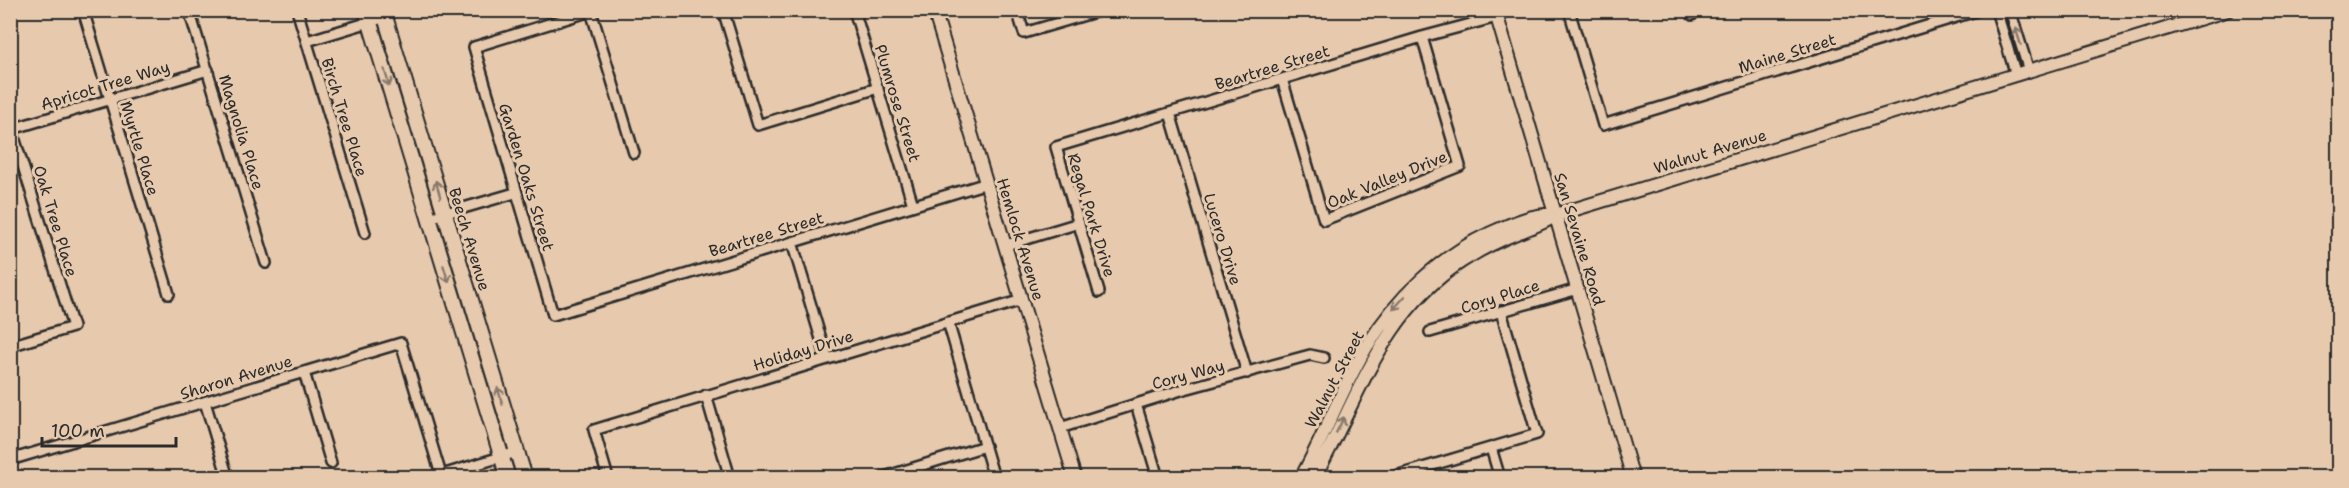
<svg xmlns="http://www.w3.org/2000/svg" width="2349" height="488" font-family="'Shantell Sans',sans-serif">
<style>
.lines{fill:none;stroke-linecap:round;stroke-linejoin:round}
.minor-casing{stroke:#2b2b2b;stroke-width:14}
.tertiary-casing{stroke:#2b2b2b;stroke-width:16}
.secondary-casing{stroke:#2b2b2b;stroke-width:18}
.minor{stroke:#e7caae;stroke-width:9}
.tertiary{stroke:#e7caae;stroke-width:12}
.secondary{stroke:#e7caae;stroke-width:14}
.oneway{stroke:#897a6c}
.labels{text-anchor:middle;stroke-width:6;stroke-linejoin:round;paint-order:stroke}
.street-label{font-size:16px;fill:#2b2b2b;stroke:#e7caae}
</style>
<rect width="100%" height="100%" fill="#e7caae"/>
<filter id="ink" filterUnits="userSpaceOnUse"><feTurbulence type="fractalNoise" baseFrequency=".0167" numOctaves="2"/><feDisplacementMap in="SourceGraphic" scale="12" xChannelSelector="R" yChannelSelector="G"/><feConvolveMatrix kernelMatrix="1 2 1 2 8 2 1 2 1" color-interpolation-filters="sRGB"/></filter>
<g filter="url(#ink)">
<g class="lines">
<defs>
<path id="minor" d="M83,10L169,294
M189,10L266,263
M297,10L365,233
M594,10L474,47L553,315L987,183
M723,10L758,125L878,88
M854,10L913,205
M1017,10L1024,33L1102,10
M1569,10L1603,125L1979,10
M1691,10L1692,15
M1996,10L2016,75
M2010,10L2029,71
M591,11L634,153
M307,41L386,17
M1282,79L1324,220L1460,166L1422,37
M1170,113L1247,373
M10,124L73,327L10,346
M12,129L208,70
M429,218L515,193
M792,242L827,359
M1006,245L1079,223
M1099,292L1056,147L1422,37L1497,17
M948,322L994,478
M1430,332L1578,289
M304,372L331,463
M706,395L730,478
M205,402L228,478
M1136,404L1158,478
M1060,428L1181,390L1310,355L1324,358
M1491,448L1500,478
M10,460L401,343L442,478
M442,475L517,452
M608,478L594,430L1022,300
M881,478L985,446
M1389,478L1537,434L1501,311"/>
<path id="tertiary" d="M934,10L1075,478
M1495,10L1633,478
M1301,478C1325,435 1342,388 1367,346C1397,298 1439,257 1491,233C1511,224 1534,213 1556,215
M1314,478C1359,399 1380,314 1462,261C1479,250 1499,240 1519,232C1532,227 1544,223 1556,215L2228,10"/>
<path id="secondary" d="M366,10L508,478
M383,10L525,478"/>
</defs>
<use href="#minor" class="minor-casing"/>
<use href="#tertiary" class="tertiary-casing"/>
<use href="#secondary" class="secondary-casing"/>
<use href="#minor" class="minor"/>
<use href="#tertiary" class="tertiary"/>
<use href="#secondary" class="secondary"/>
</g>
<defs><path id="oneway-shaft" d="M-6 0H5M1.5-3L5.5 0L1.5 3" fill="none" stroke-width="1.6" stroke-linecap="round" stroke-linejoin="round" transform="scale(1.5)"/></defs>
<g class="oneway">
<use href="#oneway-shaft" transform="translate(2018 36) rotate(-108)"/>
<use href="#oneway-shaft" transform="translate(387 78) rotate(73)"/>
<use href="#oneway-shaft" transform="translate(438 189) rotate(-106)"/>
<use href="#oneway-shaft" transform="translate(446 274) rotate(73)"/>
<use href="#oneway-shaft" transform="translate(1399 303) rotate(132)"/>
<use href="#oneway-shaft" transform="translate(500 396) rotate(-107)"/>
<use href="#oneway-shaft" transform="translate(1340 425) rotate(-64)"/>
</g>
</g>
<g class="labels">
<g class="street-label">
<text transform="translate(1787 53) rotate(-17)" y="6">Maine Street</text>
<text transform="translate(1272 67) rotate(-17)" y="6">Beartree Street</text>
<text transform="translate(105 85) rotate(-17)" y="6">Apricot Tree Way</text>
<text transform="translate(898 103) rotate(73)" y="6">Plumrose Street</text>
<text transform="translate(345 117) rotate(73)" y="6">Birch Tree Place</text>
<text transform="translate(242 132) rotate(73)" y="6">Magnolia Place</text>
<text transform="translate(140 148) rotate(73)" y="6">Myrtle Place</text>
<text transform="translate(1710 151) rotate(-17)" y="6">Walnut Avenue</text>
<text transform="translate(527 177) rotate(73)" y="6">Garden Oaks Street</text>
<text transform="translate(1387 179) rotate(-22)" y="6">Oak Valley Drive</text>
<text transform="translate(1092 215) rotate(73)" y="6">Regal Park Drive</text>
<text transform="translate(56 221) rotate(73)" y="6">Oak Tree Place</text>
<text transform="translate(766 234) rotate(-17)" y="6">Beartree Street</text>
<text transform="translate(470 239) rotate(73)" y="6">Beech Avenue</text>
<text transform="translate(1021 239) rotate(73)" y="6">Hemlock Avenue</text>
<text transform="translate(1223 239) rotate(73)" y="6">Lucero Drive</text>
<text transform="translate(1580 239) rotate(73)" y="6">San Sevaine Road</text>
<text transform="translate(1500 296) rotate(-17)" y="6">Cory Place</text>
<text transform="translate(803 350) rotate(-17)" y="6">Holiday Drive</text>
<text transform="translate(1188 374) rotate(-15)" y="6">Cory Way</text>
<text transform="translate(236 377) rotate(-17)" y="6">Sharon Avenue</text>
<text transform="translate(1334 379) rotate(-62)" y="6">Walnut Street</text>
</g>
</g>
<rect width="2349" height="488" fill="none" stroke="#e7caae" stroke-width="36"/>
<rect x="18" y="18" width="2313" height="452" fill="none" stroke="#2b2b2b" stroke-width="2" filter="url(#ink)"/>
<path d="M42 437v9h134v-9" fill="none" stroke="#2b2b2b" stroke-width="3"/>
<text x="51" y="437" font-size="18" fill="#2b2b2b" stroke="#e7caae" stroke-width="4.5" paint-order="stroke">100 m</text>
</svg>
